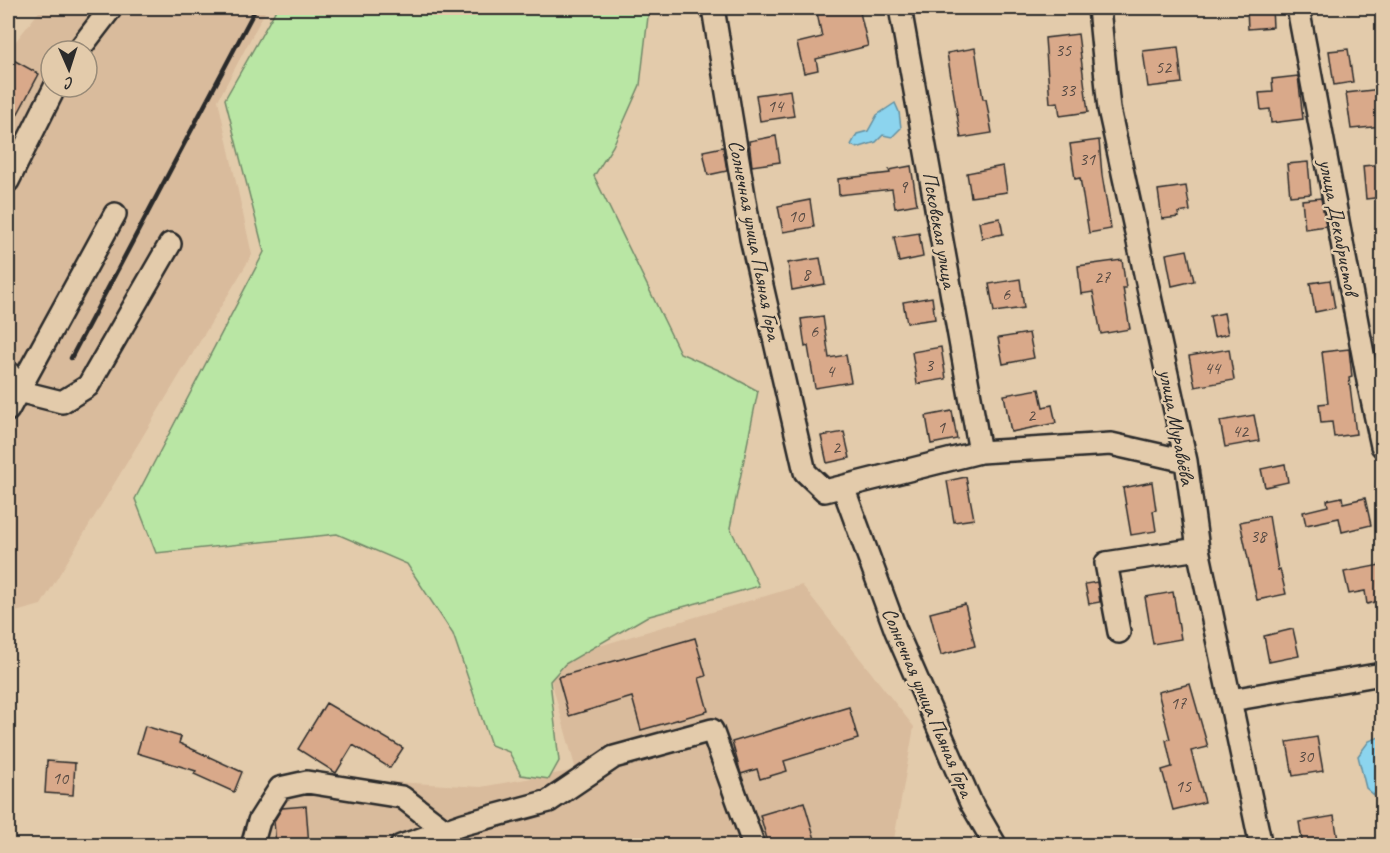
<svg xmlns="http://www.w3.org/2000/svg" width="1390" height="853" font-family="Caveat,sans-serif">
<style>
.built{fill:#d9bb9c;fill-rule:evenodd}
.green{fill:#b9e6a4;stroke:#728868;stroke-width:1.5}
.water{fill:#8cd4ee;stroke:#6590a0;stroke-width:1.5}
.building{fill:#d9a98a;stroke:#2b2b2b;stroke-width:1.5}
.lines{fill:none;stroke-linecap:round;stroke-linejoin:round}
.minor-casing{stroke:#2b2b2b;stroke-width:26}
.minor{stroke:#e3cbab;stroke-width:21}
.rail{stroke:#2b2b2b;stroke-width:4.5}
.labels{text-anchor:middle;stroke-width:5;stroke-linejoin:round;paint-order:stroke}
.number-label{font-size:18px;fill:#564a43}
.street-label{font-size:21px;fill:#2b2b2b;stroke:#e3cbab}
</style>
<rect width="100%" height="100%" fill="#e3cbab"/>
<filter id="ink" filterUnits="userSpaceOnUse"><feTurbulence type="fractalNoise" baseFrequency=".0167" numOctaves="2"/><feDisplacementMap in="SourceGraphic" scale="12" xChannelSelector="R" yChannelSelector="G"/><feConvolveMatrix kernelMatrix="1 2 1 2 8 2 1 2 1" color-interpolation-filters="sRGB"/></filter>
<g filter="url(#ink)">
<path class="built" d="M42,8H267L218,100L252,255L41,605L8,614V51ZM51,51H87V87H51Z
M802,585L914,727L893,845L248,846L252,816L277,775L481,787L576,770L546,662Z"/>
<path class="green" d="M277,8H649L640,85L613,146L594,176L680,353L723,372L758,391L730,528L759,586L646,617L565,664L550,681L559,761L549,779L521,775L509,752L491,745L453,634L407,564L337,534L156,553L135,499L264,252L225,99Z"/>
<path class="water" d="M895,103L899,112L901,128L892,137L883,135L876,142L857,148L851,145L857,134L868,131L877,115Z
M1382,736V800H1380L1366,788L1358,756L1369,741Z"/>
<path class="building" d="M816,8H859L868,46L816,59L818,70L804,73L797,43L822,37Z
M1247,8H1272L1273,27L1248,29Z
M1078,34L1088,112L1060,116L1058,102L1050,103L1045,38Z
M1178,47L1182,83L1148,87L1143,51Z
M975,48L983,99H986L992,133L961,138L947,53Z
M1348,49L1353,82L1334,85L1329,51Z
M8,57L39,74L8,132Z
M1298,76L1303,119L1271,123L1270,109L1261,110L1259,93L1273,92L1272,79Z
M1381,89L1383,126L1351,129L1346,93Z
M790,90L794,116L760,121L756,95Z
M776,136L780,162L752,166L749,141Z
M1099,140L1102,175L1111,229L1089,233L1080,178L1075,179L1070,144Z
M723,147L727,171L708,175L703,151Z
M1308,162L1311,194L1290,196L1287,164Z
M1383,164V197L1366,199L1363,166Z
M911,166L917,204L895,208L892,189L839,195L838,179L890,173L889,170Z
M1003,166L1007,192L971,197L967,173Z
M1186,186L1190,211L1178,213L1179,217L1162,219L1158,190Z
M1321,198L1326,226L1305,229L1302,200Z
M810,200L814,227L783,232L778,206Z
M1000,218L1003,234L982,238L979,222Z
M919,233L923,257L899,262L894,237Z
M1187,250L1194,281L1172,286L1166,254Z
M820,258L825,284L792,290L788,263Z
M1122,260L1126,288H1123L1130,329L1101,334L1093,292L1081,294L1078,266Z
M1020,279L1024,308L994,312L989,284Z
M1330,280L1335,308L1315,312L1310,283Z
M932,297L935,319L907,323L903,302Z
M1224,313L1228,334L1214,337L1210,316Z
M823,316L829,358L846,355L851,382L815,388L808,346L805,347L801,319Z
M1029,333L1034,358L1003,364L998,338Z
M941,347L946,379L917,384L912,352Z
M1229,349L1234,380L1195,387L1189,356Z
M1349,349L1352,377L1349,378L1356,434L1334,437L1332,422L1321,423L1319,404L1328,403L1322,352Z
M1039,389L1043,407L1052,405L1056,423L1011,432L1004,395Z
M952,411L957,439L931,444L926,416Z
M1254,415L1259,441L1225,447L1220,421Z
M844,432L850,458L827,463L821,436Z
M1285,464L1288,482L1265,487L1261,469Z
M966,477L974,519L954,522L947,481Z
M1152,482L1156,510L1153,511L1156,531L1131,535L1123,488Z
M1342,497L1343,503L1365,498L1371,525L1342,532L1339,518L1306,525L1303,512L1328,506L1327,500Z
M1269,516L1278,570L1280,569L1286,594L1257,600L1240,522Z
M1380,565L1383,576V600L1367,604L1365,591L1349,594L1344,572Z
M1097,582L1100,602L1089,604L1085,584Z
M1173,592L1181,639L1153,644L1145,597Z
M965,604L975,646L941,655L930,613Z
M1293,629L1299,656L1269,662L1264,636Z
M695,638L706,676L699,678L708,711L641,730L632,697L569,716L558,677Z
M1190,684L1208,747L1191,751L1205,802L1173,810L1162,770L1172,767L1166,740L1170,739L1158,692Z
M326,703L403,748L390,768L353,745L336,773L298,749Z
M849,707L858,739L784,761L787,771L760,779L757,769L741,774L732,742Z
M145,726L181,737L179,743L242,772L234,792L194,774L196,771L137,753Z
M1317,737L1323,771L1293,776L1287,742Z
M47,761L75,763L73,795L45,793Z
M804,802L817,846H769L760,815Z
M306,806L309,846H276L274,821L282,808Z
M1334,816L1339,846H1303L1299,822Z"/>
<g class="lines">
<defs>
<path id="minor" d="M713,8L751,238L805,472L825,491L980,452L1111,444L1186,461
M900,8L980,452
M1099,8L1109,109L1186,461L1198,549L1261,846
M1298,8L1369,386L1382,446
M78,51L111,8
M8,181L55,87
M8,372L18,391L62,402L88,386L170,244
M8,410L115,214
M843,487L896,631L971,803L996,846
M1119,632L1106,563L1198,549
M1231,700L1382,674
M252,846L259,821L280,788L307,782L402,797L445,830
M401,846L464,824L549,801L614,757L712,730L754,846"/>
</defs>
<use href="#minor" class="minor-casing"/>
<use href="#minor" class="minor"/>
<path class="rail" d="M71,358L256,8"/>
</g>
</g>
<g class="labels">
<g class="number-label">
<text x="1063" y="56">35</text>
<text x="1163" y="73">52</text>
<text x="1067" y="96">33</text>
<text x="775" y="112">14</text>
<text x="1087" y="165">31</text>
<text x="903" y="193">9</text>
<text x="796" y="222">10</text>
<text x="806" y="280">8</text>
<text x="1102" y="283">27</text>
<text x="1006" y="300">6</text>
<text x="814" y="337">6</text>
<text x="929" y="371">3</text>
<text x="1212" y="374">44</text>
<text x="830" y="377">4</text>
<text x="1031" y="421">2</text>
<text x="941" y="433">1</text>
<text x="1240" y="437">42</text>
<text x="836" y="453">2</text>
<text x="1258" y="542">38</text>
<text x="1178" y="709">17</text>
<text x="1305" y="762">30</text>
<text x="60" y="784">10</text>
<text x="1183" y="792">15</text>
</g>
<g class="street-label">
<text transform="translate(1339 227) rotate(79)" y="7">улица Декабристов</text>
<text transform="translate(940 230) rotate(80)" y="7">Псковская улица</text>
<text transform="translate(755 240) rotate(79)" y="7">Солнечная улица Пьяная Гора</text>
<text transform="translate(1177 427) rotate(79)" y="7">улица Муравьёва</text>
<text transform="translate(928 702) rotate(67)" y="7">Солнечная улица Пьяная Гора</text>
</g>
</g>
<rect width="1390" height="853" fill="none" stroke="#e3cbab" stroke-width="30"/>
<rect x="15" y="15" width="1360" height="823" fill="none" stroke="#2b2b2b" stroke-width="2" filter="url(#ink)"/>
<g transform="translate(69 69) rotate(177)"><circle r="28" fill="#e3cbab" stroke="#998b78" stroke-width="1.5"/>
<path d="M0-4.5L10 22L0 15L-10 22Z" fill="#2b2b2b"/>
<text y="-9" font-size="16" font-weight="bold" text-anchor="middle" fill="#2b2b2b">С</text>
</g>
</svg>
